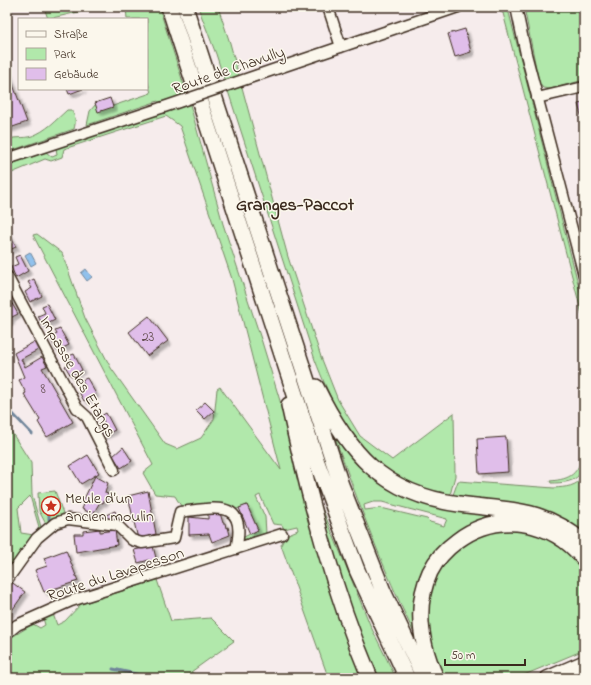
<svg xmlns="http://www.w3.org/2000/svg" width="591" height="685" font-family="'Indie Flower',sans-serif">
<style>
.green{fill:#b1e8ab;stroke:#768964;fill-rule:evenodd}
.water{fill:#91c1ec;stroke:#6f859a}
.lines{fill:none;stroke-linecap:round;stroke-linejoin:round}
.stream{stroke:#6f859a;stroke-width:3}
.building{fill:#e0beea;stroke:#3b2a1e;filter:url(#shadow)}
.minor-casing{stroke:#3b2a1e;stroke-width:13}
.major-casing{stroke:#3b2a1e;stroke-width:16}
.highway-casing{stroke:#3b2a1e;stroke-width:18}
.minor{stroke:#fbf7ec;stroke-width:10}
.major{stroke:#fbf7ec;stroke-width:13}
.highway{stroke:#fbf7ec;stroke-width:15}
.minor-bridge-casing{stroke:#3b2a1e;stroke-width:13;stroke-linecap:butt}
.minor-bridge{stroke:#fbf7ec;stroke-width:10}
.labels{text-anchor:middle;stroke-width:3;stroke-linejoin:round;paint-order:stroke}
.number-label{font-size:14px;fill:#644f51}
.street-label{font-size:16px;fill:#3b2a1e;stroke:#fbf7ec}
.poi-label{font-size:16px;fill:#3b2a1e;stroke:#fbf7ec;text-anchor:start}
.quarter-label{font-size:18px;font-weight:bold;fill:#3b2a1e;stroke:#fbf7ec}
</style>
<defs>
<filter id="shadow"><feDropShadow dx="3.5" dy="3.5" stdDeviation="1" flood-color="#0004"/></filter>
</defs>
<rect width="100%" height="100%" fill="#f6ecec"/>
<filter id="ink" filterUnits="userSpaceOnUse"><feTurbulence type="fractalNoise" baseFrequency=".025" numOctaves="2"/><feDisplacementMap in="SourceGraphic" scale="8" xChannelSelector="R" yChannelSelector="G"/><feConvolveMatrix kernelMatrix="1 2 1 2 8 2 1 2 1" color-interpolation-filters="sRGB"/></filter>
<g filter="url(#ink)">
<path class="green" d="M44,7H100L48,19Z
M126,7H159L189,101L223,224L262,342L365,678H332L326,671L281,545L286,535L298,530L297,526L284,529L282,525L273,524L260,495L256,497L265,517L266,533L242,541V538L258,530L247,505L234,510L186,508L181,506L175,496L155,494L143,473L153,465L33,235L37,234L62,253L85,318L111,368L165,444L177,449L201,438L214,419L217,389L220,387L281,470L232,279L180,126L166,116L64,149L62,157L51,161L45,159L7,175V165L46,152L52,157L57,155L56,147L164,109L158,101L87,125L90,111L96,104L98,111L151,93L147,79V19H127Z
M198,7H218L230,43L288,257L321,357L338,400L360,436L392,460L454,413L455,476L450,495C370,479 343,432 315,360L216,54Z
M491,7H507L508,9L584,307V322L503,13Z
M524,7H584V80L550,89L543,88L539,83Z
M67,110H71C76,117 76,121 74,129L7,152V140C15,136 23,139 32,136C46,131 56,120 67,110Z
M7,425L31,463L32,495L41,527L40,530L7,573ZM30,496L39,527L34,535L21,533L18,508Z
M337,433L385,481L535,521L446,544L417,632L414,633C383,569 358,502 334,435ZM373,502H382L447,519L444,526L430,522L427,519L381,508L365,510L364,505Z
M584,453C584,478 575,483 551,483L550,481C572,479 577,474 584,453Z
M584,476V533C547,500 498,502 453,495L458,481L554,488C566,487 576,487 584,476Z
M55,491L64,516L46,524L39,511L38,493Z
M320,503L371,627L396,678H373L352,624Z
M518,528C528,531 539,533 548,537C562,542 577,557 584,570V650L517,678H443C435,658 428,638 427,616C426,581 449,547 481,534C492,530 507,530 518,528Z
M157,580L171,621L211,618L234,641L191,672L200,678H7V640L33,624L40,628L45,625L43,618L53,614L57,625L65,621L81,604Z"/>
<path class="water" d="M30,252L36,263L31,266L25,255Z
M86,269L92,277L87,281L81,273Z"/>
<g class="lines">
<path class="stream" d="M12,413L32,434
M49,501V519
M113,669L145,676L147,678"/>
</g>
<path class="building" d="M465,29L471,52L455,57L448,34Z
M7,69L27,122L7,129Z
M67,89H83L69,94Z
M110,98L113,107L98,112L95,103Z
M584,102V126L578,104Z
M584,150V174L580,157H582L581,151Z
M7,230L16,247L7,251Z
M20,255L28,271L16,278L11,267L18,264L15,257Z
M34,279L42,296L30,302L25,292L32,288L28,282Z
M7,295L18,314L10,318L11,321L7,323Z
M47,304L55,320L43,326L38,316L45,313L42,306Z
M149,316L168,341L147,356L129,332Z
M60,329L69,345L57,351L50,338L57,334L55,331Z
M34,342L38,350L21,359L25,367L42,357L47,366L42,368L73,422L47,437L38,422L40,420L24,394L26,393L19,380L24,377L14,353Z
M74,354L82,370L71,376L65,366L72,363L69,356Z
M87,378L96,394L84,401L78,390L85,387L82,380Z
M205,402L214,411L205,419L196,410Z
M106,413L115,430L103,436L97,426L104,422L101,416Z
M506,437L508,472L479,474L477,439Z
M123,447L132,461L121,468L113,456Z
M88,455L99,473L81,484L70,466Z
M95,476L108,483L105,493L108,494L103,503L100,502L93,514L82,509L85,502L83,501Z
M148,491L156,534L138,539L128,496Z
M247,505L258,530L250,534L239,508Z
M115,511L118,517L109,521L106,515Z
M220,513L223,523H225L226,528L228,527L230,535L212,542L209,534L189,535V517L208,519V514Z
M100,529V532L115,530L117,545L76,552L74,534H83V531Z
M153,546L157,562L149,564V560L138,563L134,550Z
M66,550L78,581L44,592L35,570L47,566L44,558Z
M10,581L25,592L8,616L7,585Z"/>
<g class="lines">
<defs>
<path id="minor" d="M328,7L341,47
M516,7L526,54L584,275
M258,75L458,7
M537,98L584,87
M7,159L161,108
M7,276L77,408L87,417L114,470
M7,580L37,538L55,523L68,519L117,525L132,540L142,543L174,538L180,512C215,508 248,498 236,549
M7,633L17,625L71,601L282,534"/>
<path id="major" d="M547,678L584,662"/>
<path id="highway" d="M169,7L317,462L357,570L407,678
M185,7L341,485L383,591L424,678
M316,387C348,452 382,494 459,504C509,511 544,507 584,543
M289,405C309,498 333,590 370,678
M436,678C421,645 414,607 430,572C436,560 446,549 457,541C498,510 552,520 584,559"/>
</defs>
<use href="#minor" class="minor-casing"/>
<use href="#major" class="major-casing"/>
<use href="#highway" class="highway-casing"/>
<use href="#minor" class="minor"/>
<use href="#major" class="major"/>
<use href="#highway" class="highway"/>
<defs>
<path id="minor-bridge" d="M161,108L258,75"/>
</defs>
<use href="#minor-bridge" class="minor-bridge-casing"/>
<use href="#minor-bridge" class="minor-bridge"/>
</g>
</g>
<defs>
<symbol id="sight-ring" viewBox="-11 -11 22 22"><circle r="9.5" fill="#fbf7ec" stroke="#c8321e" stroke-width="1.5"/><path d="M0-6L1.8-2.2L6-1.7L2.9 1.2L3.7 5.4L0 3.3L-3.7 5.4L-2.9 1.2L-6-1.7L-1.8-2.2Z" fill="#c8321e"/></symbol>
</defs>
<g fill-rule="evenodd">
<use href="#sight-ring" x="40" y="495" width="22" height="22"/>
</g>
<g class="labels">
<g class="number-label">
<text x="148" y="341">23</text>
<text x="43" y="393">8</text>
</g>
<g class="street-label">
<text transform="translate(228 69) rotate(-19)" y="6">Route de Chavully</text>
<text transform="translate(79 376) rotate(60)" y="6">Impasse des Etangs</text>
<text transform="translate(115 573) rotate(-18)" y="6">Route du Lavapesson</text>
</g>
<g class="poi-label">
<text x="65" y="503">Meule d’un<tspan x="65" dy="18">ancien moulin</tspan></text>
</g>
<g class="quarter-label">
<text x="295" y="210">Granges-Paccot</text>
</g>
</g>
<rect width="591" height="685" fill="none" stroke="#fbf7ec" stroke-width="24"/>
<rect x="12" y="12" width="567" height="661" fill="none" stroke="#3b2a1e" stroke-width="1.5" filter="url(#ink)"/>
<rect x="18" y="18" width="130" height="72" fill="#fbf7ec" stroke="#aea59a"/>
<rect x="26" y="31" width="20" height="6" fill="#fbf7ec" stroke="#aea59a"/>
<text x="54" y="38" font-size="12" fill="#3b2a1e">Straße</text>
<rect x="26" y="48" width="20" height="12" fill="#b1e8ab" stroke="#aea59a"/>
<text x="54" y="58" font-size="12" fill="#3b2a1e">Park</text>
<rect x="26" y="68" width="20" height="12" fill="#e0beea" stroke="#aea59a"/>
<text x="54" y="78" font-size="12" fill="#3b2a1e">Gebäude</text>
<path d="M445 659v6h80v-6" fill="none" stroke="#3b2a1e" stroke-width="2"/>
<text x="451" y="659" font-size="12" fill="#3b2a1e" stroke="#fbf7ec" stroke-width="3" paint-order="stroke">50 m</text>
</svg>
